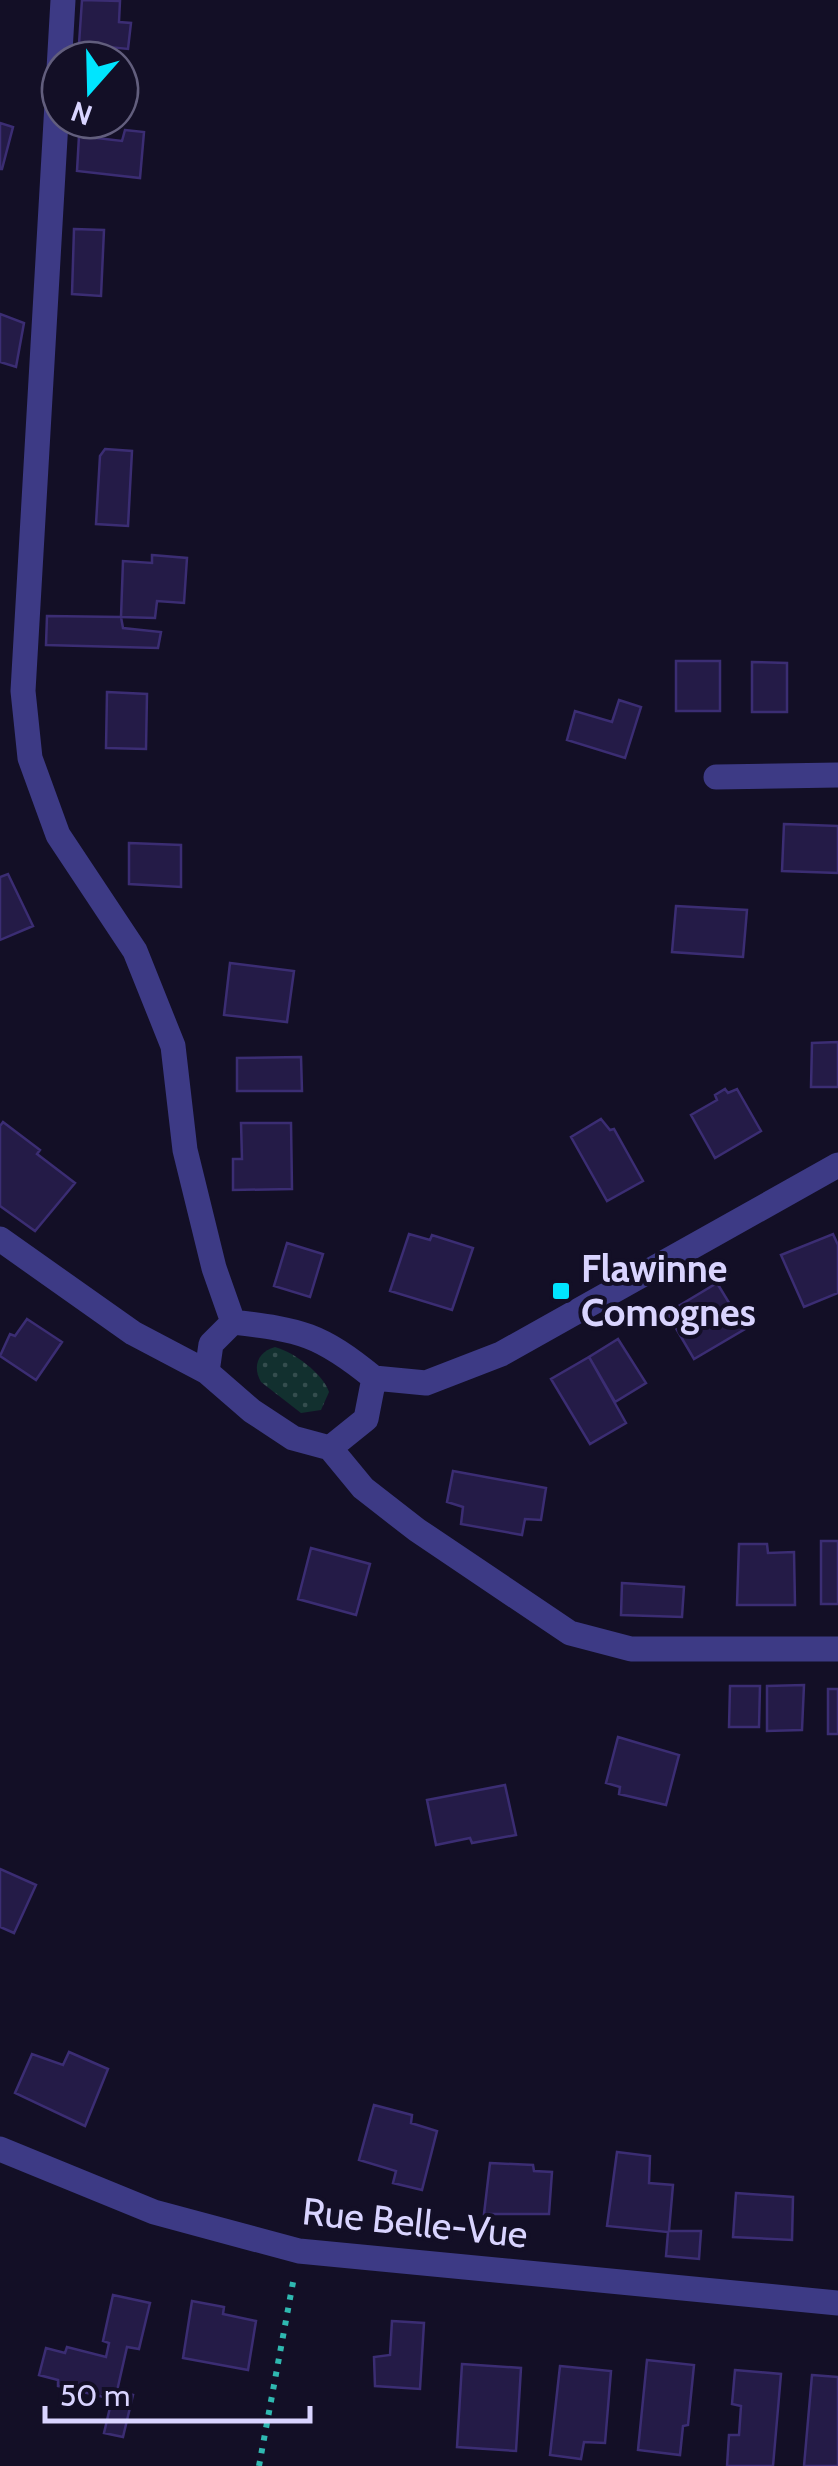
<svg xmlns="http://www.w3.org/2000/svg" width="838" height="2466" font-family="Cabin,sans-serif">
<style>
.grass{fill:url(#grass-dots)}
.building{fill:#241b47;stroke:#3b2d73;stroke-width:2.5}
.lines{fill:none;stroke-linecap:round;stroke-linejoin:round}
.path{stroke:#2fb8b0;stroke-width:6;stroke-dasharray:5 8;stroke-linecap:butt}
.minor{stroke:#3d3a85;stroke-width:25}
.poi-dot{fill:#00e5ff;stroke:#130f26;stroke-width:4}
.labels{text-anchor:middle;stroke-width:8;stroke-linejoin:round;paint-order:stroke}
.poi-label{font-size:38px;font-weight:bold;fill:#d9d4ff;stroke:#130f26;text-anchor:start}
.street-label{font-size:38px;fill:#d9d4ff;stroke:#130f26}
</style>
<defs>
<pattern id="grass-dots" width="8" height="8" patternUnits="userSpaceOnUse" patternTransform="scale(2.5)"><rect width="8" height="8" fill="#12302f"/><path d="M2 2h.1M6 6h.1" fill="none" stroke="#344d4e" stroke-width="1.8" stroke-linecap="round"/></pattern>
</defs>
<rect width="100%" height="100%" fill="#130f26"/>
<path class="grass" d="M275,1347C294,1352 323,1374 329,1392L321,1410L301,1413L261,1382C252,1366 258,1352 275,1347Z"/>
<path class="building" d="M82,0L120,1L119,22L131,23L128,49L79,44Z
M0,123L13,127L2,169H0Z
M125,130L144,132L140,178L77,171L79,136L122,141Z
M74,229L104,230L101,296L72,294Z
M0,314L24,323L16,367L0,362Z
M105,449L132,451L128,526L96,524L100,456Z
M152,555L187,558L184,603L157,601L155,618L121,617L123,561L152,563Z
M47,616L121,617L123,628L161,632L158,648L46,645Z
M676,661H720V711H676Z
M752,662L787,663V712H752Z
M107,692L147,694L146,749L106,748Z
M619,700L641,707L625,758L567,740L575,711L612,722Z
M784,824L838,826V873L782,871Z
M129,843L181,845V887L129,884Z
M8,874L33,926L0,940V877Z
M676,906L747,910L743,957L672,952Z
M230,963L294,971L287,1022L224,1015Z
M838,1042V1087H811L812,1043Z
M301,1057L302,1091H237V1058Z
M725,1089L728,1093L737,1089L761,1131L715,1158L691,1115L717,1100L715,1095Z
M601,1119L610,1130L614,1129L643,1181L607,1201L571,1137Z
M3,1122L40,1150L37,1154L75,1183L35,1231L0,1206V1126Z
M241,1123H291L292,1189L233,1190V1159H242Z
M409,1234L430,1240L432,1235L473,1248L452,1310L390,1291Z
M833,1234L838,1245V1293L804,1307L781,1255Z
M287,1243L323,1254L310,1297L274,1286Z
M717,1283L745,1329L694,1359L667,1313Z
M27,1319L62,1342L36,1380L0,1356L10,1334L15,1336Z
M618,1339L646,1383L615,1402L589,1357Z
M589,1357L626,1423L590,1444L551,1379Z
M453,1471L546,1488L541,1520L525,1519L522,1535L461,1524L463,1507L447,1502Z
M821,1541H838V1604H821Z
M739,1544H767L768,1553L794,1552L795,1605H737Z
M311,1548L370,1564L356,1615L298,1599Z
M622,1583L684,1587L682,1617L621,1615Z
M804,1685L802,1730L767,1731V1686Z
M730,1686H760L759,1727H729Z
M828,1689H838V1734H828Z
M618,1737L679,1755L666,1805L619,1794L620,1787L606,1783Z
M505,1785L516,1835L472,1843L470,1838L436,1845L427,1800Z
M0,1869L36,1885L14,1933L0,1927Z
M69,2052L108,2069L85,2126L15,2093L32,2054L63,2065Z
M374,2105L412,2115L411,2123L437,2131L422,2190L393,2183L396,2171L359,2160Z
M617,2152L650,2156L649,2183L673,2185L669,2231H701L699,2259L666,2256L668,2232L607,2226Z
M490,2163L533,2165L534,2171L552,2172L549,2214H484Z
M736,2193L793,2197L792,2240L733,2237Z
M113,2295L150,2303L139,2349L127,2347L117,2391L133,2395L123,2437L104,2433L112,2399L58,2386V2380L39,2375L46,2348L65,2353L67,2347L106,2357L109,2343L103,2341Z
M192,2301L224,2307L223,2314L256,2321L248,2370L183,2358Z
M392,2321L424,2323L420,2389L375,2386L374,2357L390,2355Z
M647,2360L694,2365L688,2425L683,2426L680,2455L638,2450Z
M462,2364L521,2368L516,2451L457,2447Z
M560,2366L611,2371L605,2443L584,2442L581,2459L550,2455Z
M735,2370L781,2374L773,2466H727L729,2435H739L741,2406L732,2404Z
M812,2375L838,2377V2466H804Z"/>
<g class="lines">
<path class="path" d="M259,2466L294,2277"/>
<path class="minor" d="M63,0L23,691L30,758L58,835L135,951L173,1046L185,1150L214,1268L233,1322
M716,777L838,775
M0,1239L133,1333L207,1372L252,1411L293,1438L330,1448L363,1488L417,1530L570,1633L631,1649H838
M233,1322C301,1330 320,1334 374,1378
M207,1372L211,1344L233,1322
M374,1378L426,1383L501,1354L838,1165
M330,1448L366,1419L374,1378
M0,2149L154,2212L299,2251L838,2303"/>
</g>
<rect class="poi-dot" x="551" y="1281" width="20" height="20" rx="5"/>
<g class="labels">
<g class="poi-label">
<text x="581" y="1282">Flawinne<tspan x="581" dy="44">Comognes</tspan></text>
</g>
<g class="street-label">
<text transform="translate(415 2223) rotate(6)" y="13">Rue Belle-Vue</text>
</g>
</g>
<g transform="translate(90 90) rotate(200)"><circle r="48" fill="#130f26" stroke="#625e7d" stroke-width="2.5"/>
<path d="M0-8L18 38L0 25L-18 38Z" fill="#00e5ff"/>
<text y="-15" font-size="28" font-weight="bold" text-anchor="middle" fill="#d9d4ff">N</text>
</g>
<path d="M45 2406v15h265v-15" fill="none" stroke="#d9d4ff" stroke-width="5"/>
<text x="60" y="2406" font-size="30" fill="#d9d4ff" stroke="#130f26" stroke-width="8" paint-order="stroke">50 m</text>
</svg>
